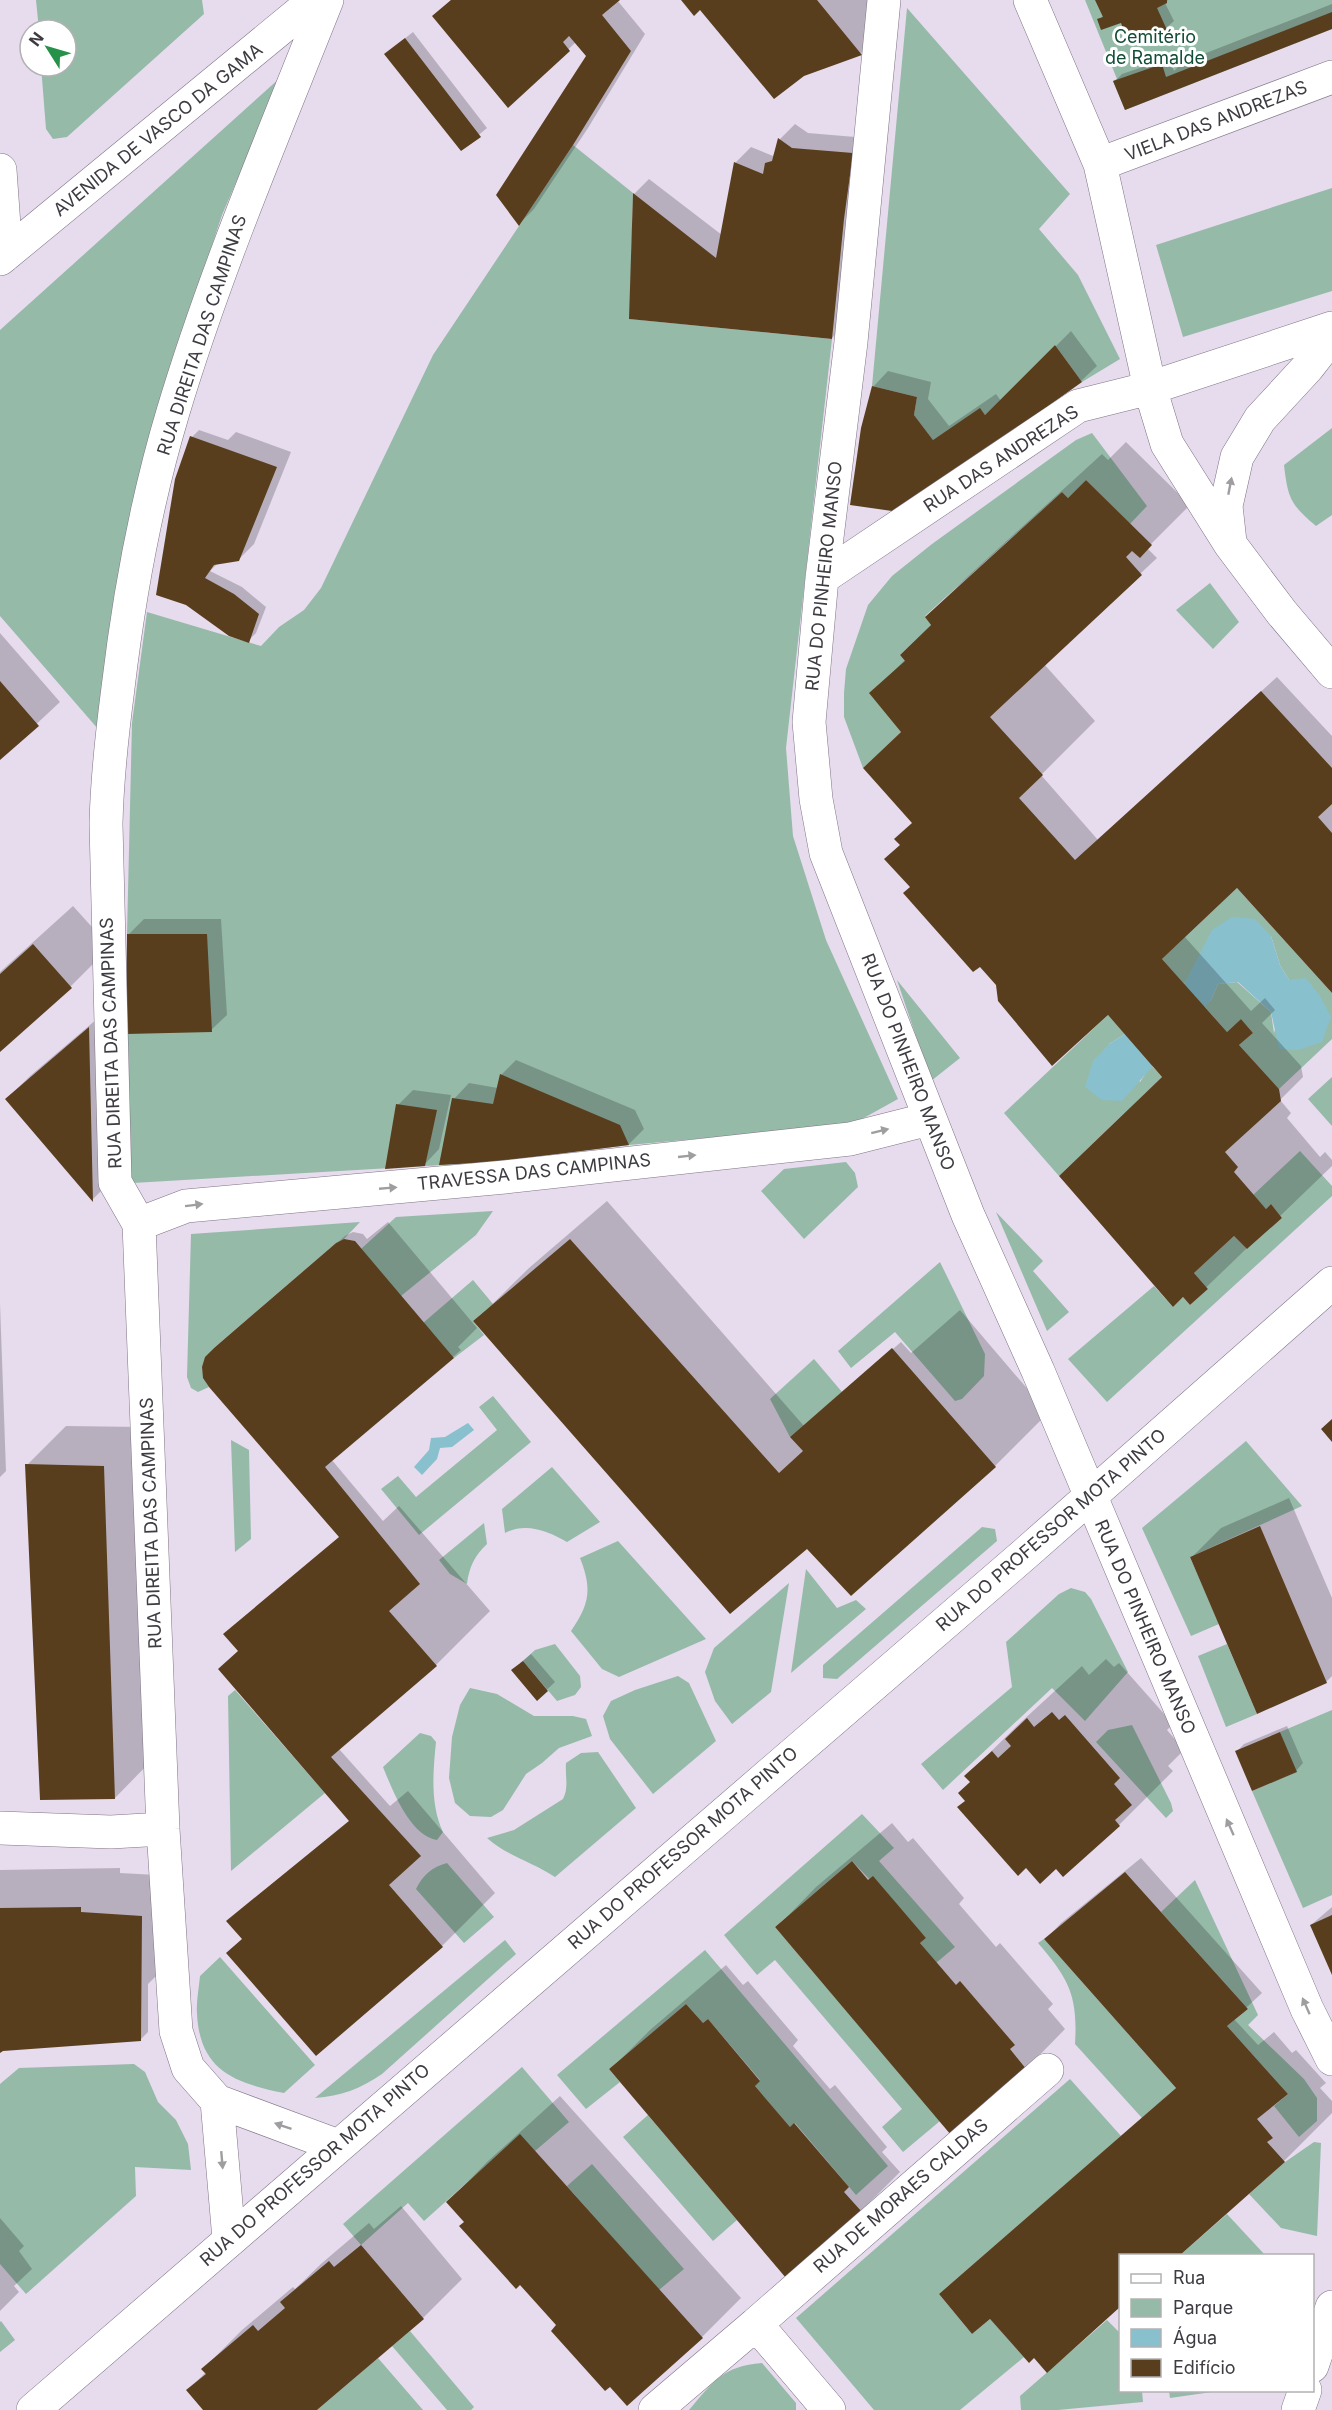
<svg xmlns="http://www.w3.org/2000/svg" width="1332" height="2410" font-family="Inter,sans-serif">
<style>
.green{fill:#96baa8}
.water{fill:#89c0cd}
.shadow{fill:#0003}
.building{fill:#593e1e}
.lines{fill:none;stroke-linecap:round;stroke-linejoin:round}
.minor-casing{stroke:#7f7485;stroke-width:34}
.minor{stroke:#fff;stroke-width:33}
.oneway{fill:#9f9da0}
.labels{text-anchor:middle;stroke-width:6;stroke-linejoin:round;paint-order:stroke}
.park-label{font-size:18px;fill:#124d36;stroke:#fff}
.street-label{font-size:18px;fill:#3f3b42;stroke:#fff}
</style>
<rect width="100%" height="100%" fill="#e7dbee"/>
<path class="green" d="M36,0H202L204,14L67,137L53,139L46,129L41,66H66V30H39Z
M1085,0H1332V29L1125,110L1113,81L1117,79Z
M907,8L1070,194L1039,229L1078,275L1120,359L1082,382L1055,345L985,415L980,409L933,440L914,415L917,397L872,386Z
M281,77L222,215L173,362L105,737L0,616V330Z
M573,145L633,193L630,319L832,339L786,748L793,836L826,940L898,1099L851,1125L629,1145L494,1162L133,1183L125,1178L127,934L132,723L147,612L261,646L279,627L304,610L321,588L433,355Z
M1332,188V291L1183,337L1156,245Z
M1332,428V515L1316,526C1290,504 1288,498 1284,465Z
M1092,433L1147,506L1130,524L1086,480L1068,498L1062,492L925,616L931,625L900,655L905,661L901,732L863,768L844,717V693L846,669L868,605L892,576L932,544L1076,440Z
M1210,583L1239,622L1213,649L1176,610Z
M1237,888L1332,993V1039L1279,1089L1239,1045L1253,1033L1241,1019L1227,1032L1204,1006L1211,1000L1218,984L1237,982L1271,1012L1274,1033L1289,980L1280,965L1271,936L1193,969L1184,984L1162,959Z
M897,980L960,1058L931,1081Z
M1108,1015L1125,1034L1109,1044L1140,1082L1151,1065L1162,1077L1059,1176L1004,1113Z
M1332,1077V1126L1308,1099Z
M1300,1151L1332,1186V1196L1107,1402L1068,1359L1154,1286L1173,1307L1183,1297L1190,1305L1208,1289L1194,1273L1234,1236L1247,1249L1282,1218L1271,1204L1266,1209L1253,1195Z
M846,1162L855,1173L858,1187L804,1239L761,1191L784,1169Z
M493,1211L476,1235L401,1296L361,1249L396,1217Z
M996,1212L1043,1261L1033,1271L1069,1312L1047,1331Z
M360,1222L344,1239L336,1243L214,1348C201,1361 199,1373 209,1387L198,1392L191,1388L187,1377L191,1234Z
M940,1262L985,1354L984,1376L962,1399L955,1401L895,1332L851,1368L838,1351Z
M473,1280L493,1304L473,1321L484,1335L454,1358L423,1323Z
M814,1359L842,1392L790,1437L770,1399Z
M493,1396L531,1442L419,1535L381,1489L398,1476L416,1497L497,1430L479,1407Z
M231,1440L249,1450L251,1539L235,1552Z
M1246,1441L1302,1506L1190,1557L1219,1624L1191,1636L1142,1528Z
M552,1467L600,1522L567,1542C548,1531 526,1522 505,1533L502,1509Z
M484,1523L487,1544C475,1555 469,1567 467,1584L450,1574L439,1560Z
M982,1527L995,1529L997,1541L837,1679L823,1678V1665Z
M618,1541L706,1639L619,1677L602,1669L571,1631C590,1604 592,1588 580,1558Z
M806,1569L837,1608L856,1600L866,1609L791,1673Z
M789,1583L771,1692L732,1724L715,1701L705,1672L714,1648Z
M1071,1588L1085,1592L1091,1599L1128,1672L1085,1721L1052,1688L943,1790L921,1764L1012,1687L1006,1642L1059,1594Z
M555,1644L580,1676L581,1687L575,1695L557,1701L523,1661L535,1650Z
M1227,1644L1257,1714L1226,1727L1198,1656Z
M678,1676L689,1683L716,1741L653,1794L610,1739L603,1716L611,1701L635,1690Z
M470,1688L497,1694L534,1716H573L586,1719L592,1736L559,1748L542,1763L526,1774L503,1810L491,1817L470,1816L455,1803L449,1778L452,1737L460,1705Z
M235,1690L325,1793L231,1871L228,1696Z
M1332,1710V1895L1303,1908L1252,1791L1296,1772L1280,1732Z
M1132,1725L1171,1803L1173,1811L1166,1818L1096,1742L1108,1730Z
M420,1733L431,1736L436,1742C433,1771 430,1805 443,1832L437,1840C410,1836 392,1789 383,1767Z
M598,1752L636,1808L555,1877C533,1862 507,1856 487,1838L514,1830L563,1799C569,1788 565,1776 566,1763L581,1753Z
M862,1814L894,1848L879,1861L955,1947L936,1963L920,1943L926,1938L852,1861L775,1927L940,2121L903,2152L882,2127L902,2109L775,1960L757,1975L724,1935Z
M447,1863L494,1917L464,1943L416,1889C423,1875 432,1867 447,1863Z
M1195,1880L1258,2015L1248,2025L1304,2079L1317,2098V2121L1299,2137L1274,2106L1288,2094L1227,2026L1248,2009L1161,1912Z
M1044,1939L1176,2088L1142,2118L1075,2044C1078,1996 1069,1979 1038,1943Z
M505,1940L516,1954L382,2074C360,2089 341,2096 315,2098Z
M705,1950L888,2166L856,2195L795,2123L790,2127L755,2086L760,2080L708,2019L703,2023L686,2004L609,2069L620,2082L586,2109L557,2075Z
M220,1957L315,2065L284,2093C235,2083 200,2071 197,2014C196,2002 199,1988 200,1976Z
M134,2064L145,2072L158,2102L176,2120L188,2144L191,2170L135,2167L136,2196L26,2294L0,2264V2084L19,2068Z
M522,2067L569,2122L535,2151L520,2135L424,2221L408,2203L361,2245L343,2224Z
M1070,2079L1121,2136L939,2294L972,2334L990,2319L1024,2357L960,2410H874L796,2318Z
M648,2115L737,2220L713,2241L623,2137Z
M1314,2142L1321,2143L1317,2236L1281,2228L1249,2194L1285,2162Z
M592,2164L684,2269L659,2290L567,2186Z
M1227,2214L1265,2255L1179,2256Z
M1107,2320L1120,2333V2390L1142,2391L1143,2402L1058,2410H1021L1020,2396Z
M1,2321L15,2340L0,2352V2322Z
M410,2331L474,2407L471,2410H447L392,2346Z
M378,2358L423,2410H317Z
M762,2363L796,2403V2410H689C713,2382 723,2366 762,2363Z
M1169,2391V2390L1219,2391L1170,2398Z"/>
<path class="water" d="M1232,917L1255,919L1271,936L1280,965L1289,980L1306,978L1320,996L1331,1017L1322,1042L1298,1050L1279,1049L1271,1012L1238,982L1218,984L1211,1000L1122,1101L1102,1100L1085,1087L1093,1061L1109,1044L1125,1034L1184,984L1212,930Z
M468,1423L474,1430L452,1447L440,1448L437,1459L422,1475L414,1467L429,1450L431,1438L445,1437Z"/>
<path class="shadow" d="M451,0H617L645,34L588,128L534,209L519,224L587,56L576,42L509,106L434,17Z
M683,0H888L900,14L861,53L803,74L701,9Z
M1097,0H1168L1165,3L1174,21L1166,28L1099,20L1104,15Z
M1332,4V27L1125,108L1115,81L1122,74L1169,58L1174,71L1183,62Z
M413,32L487,128L462,149L394,47Z
M795,124L808,133L867,138L847,322L832,338L631,318L634,194L649,179L722,235L736,162L751,147L773,156L780,139Z
M1071,331L1097,366L1081,381L899,511L873,387L888,371L931,382L928,399L949,426L996,394L1001,401Z
M199,430L228,440L236,432L291,452L254,544L238,560L218,563L210,571L242,587L266,607L256,633L248,641L187,604L192,437Z
M1126,442L1190,505L1147,548L1157,558L1044,664L1095,721L1041,775L1098,840L1277,677L1332,736V991L1237,886L1184,936L1251,1011L1265,998L1275,1010L1262,1023L1301,1066L1303,1077L1280,1100L1291,1113L1287,1118L1320,1157L1325,1152L1332,1160V1166L1190,1303L1164,1076L1108,1013L998,984L886,859L901,844L913,822L902,731L871,693L906,659L932,624L927,617L966,578L1102,454L1108,460Z
M0,633L60,702L0,758Z
M73,906L110,947L71,986L0,1050V972Z
M144,919H221L227,1015L211,1030L128,935Z
M111,1007L115,1177L93,1199L7,1099L30,1076Z
M516,1060L635,1110L644,1129L629,1144L494,1161L454,1099L469,1083L498,1088L501,1075Z
M413,1090L451,1095L439,1149L424,1165L398,1105Z
M607,1201L804,1426L901,1342L911,1353L960,1310L1048,1413L995,1466L807,1547L475,1321L529,1268Z
M388,1222L477,1328L458,1347L461,1350L453,1357L331,1459L383,1521L399,1506L490,1611L436,1665L339,1749L390,1806L408,1791L495,1893L442,1946L244,1939L236,1914L350,1820L240,1650L340,1537L215,1349L345,1236L353,1232L363,1234L367,1239Z
M0,1303L6,1471L0,1477Z
M66,1426L143,1427L154,1758L115,1798L27,1465Z
M1289,1498L1332,1598V1676L1326,1682L1258,1712L1192,1557L1221,1528Z
M531,1654L555,1682L537,1699L520,1663Z
M1106,1659L1114,1667L1119,1663L1173,1724L1167,1730L1184,1750L1168,1766L1173,1771L1119,1825L1063,1875L1056,1867L966,1800L972,1782L966,1776L1020,1723L1082,1666L1089,1675Z
M1287,1726L1303,1763L1296,1771L1237,1751L1244,1744Z
M892,1823L908,1842L913,1838L964,1898L959,1904L996,1947L1000,1943L1053,2004L1048,2009L1065,2029L1026,2069L777,1927L816,1887Z
M1141,1858L1262,1993L1234,2019L1258,2045L1274,2032L1292,2053L1296,2050L1326,2083L1320,2088L1332,2101V2113L1284,2161L1177,2256H1120V2306L1047,2371L1178,2088L1046,1939L1061,1923Z
M120,1868V1873L157,1875L159,1973L148,1984V2032L140,2040L2,2050L0,2051V1870Z
M1332,1907V1971L1311,1925Z
M726,1965L743,1985L748,1981L798,2040L793,2046L830,2089L835,2085L887,2147L882,2152L900,2172L861,2211L611,2069L650,2030Z
M560,2096L741,2298L702,2337L558,2325L448,2202L487,2162Z
M401,2206L462,2279L423,2318L314,2410H205L188,2390L206,2372L203,2369L242,2330L293,2287L295,2289L322,2263L369,2223L374,2229Z
M0,2218L24,2246L19,2251L32,2269L14,2286L19,2292L0,2311Z"/>
<path class="building" d="M451,0H620L602,15L631,51L573,145L519,226L496,195L586,56L569,36L563,42L570,51L508,108L432,16Z
M681,0H817L862,55L804,76L774,99L700,10L694,16Z
M1095,0H1167V3L1157,8L1167,30L1129,44L1121,23L1101,30L1097,19L1103,17Z
M1332,12V29L1125,110L1113,81L1162,64L1166,77Z
M405,38L481,137L461,151L384,54Z
M778,138L792,148L853,153L844,219L832,339L629,319L633,193L716,258L734,162L763,174L765,163L772,161Z
M1055,345L1082,382L899,512L850,505L861,428L872,386L917,397L914,415L933,440L980,408L985,415Z
M190,436L277,467L239,561L214,565L205,578L234,594L259,614L249,643L229,636L186,605L156,595L175,479Z
M1086,480L1152,545L1140,558L1132,551L1126,557L1142,575L990,717L1043,775L1019,798L1075,860L1261,691L1332,768V804L1318,817L1332,833V993L1237,888L1162,959L1227,1032L1241,1019L1253,1033L1239,1045L1279,1089L1281,1101L1225,1152L1238,1167L1234,1172L1266,1209L1271,1204L1282,1218L1247,1249L1234,1236L1194,1273L1208,1289L1190,1305L1183,1297L1173,1307L1059,1176L1162,1077L1108,1015L1052,1066L998,1001L996,985L980,967L973,972L903,893L910,887L884,859L900,845L894,839L912,823L863,768L901,732L869,693L905,661L900,655L931,625L925,617L1062,492L1068,498Z
M0,681L39,726L0,760Z
M127,934H207L212,1032L126,1034Z
M33,944L72,988L0,1052V974Z
M89,1027L93,1202L5,1099Z
M500,1074L620,1125L629,1145L494,1162L439,1165L452,1098L493,1104Z
M396,1104L437,1110L425,1166L385,1169Z
M344,1239L355,1241L454,1358L325,1467L420,1584L389,1611L437,1666L331,1757L421,1856L389,1885L443,1947L316,2056L226,1953L242,1939L226,1921L349,1821L218,1669L238,1651L223,1634L339,1537L209,1387L203,1378L202,1367L205,1357L214,1348L336,1243Z
M570,1239L779,1473L803,1451L790,1437L892,1348L996,1467L851,1596L807,1549L730,1614L473,1321Z
M1332,1419V1442L1321,1429Z
M25,1464L104,1466L115,1799L40,1800Z
M1260,1526L1327,1683L1257,1714L1190,1557Z
M523,1661L548,1691L537,1701L511,1670Z
M1052,1712L1059,1720L1065,1715L1120,1778L1114,1784L1132,1805L1115,1820L1120,1826L1063,1877L1056,1869L1040,1884L1026,1868L1018,1876L957,1807L965,1801L958,1793L970,1782L964,1776L992,1751L998,1758L1011,1746L1005,1739L1027,1718L1034,1727Z
M1280,1732L1297,1772L1252,1791L1235,1751Z
M852,1861L868,1880L873,1876L926,1938L920,1943L956,1985L960,1981L1015,2045L1010,2049L1027,2070L951,2135L775,1927Z
M1125,1872L1248,2009L1227,2026L1288,2094L1257,2119L1273,2138L1267,2142L1285,2162L1179,2256H1120V2307L1047,2373L1034,2358L1029,2363L990,2319L972,2334L939,2294L1176,2088L1044,1939Z
M81,1907V1912L142,1916L141,2041L3,2051L0,2053V1908Z
M1332,1915V1975L1310,1925Z
M686,2004L703,2023L708,2019L760,2081L755,2086L790,2127L794,2123L849,2187L844,2192L862,2212L786,2278L609,2069Z
M520,2134L703,2338L627,2406L610,2387L605,2391L551,2331L556,2325L520,2285L516,2289L459,2226L464,2222L446,2202Z
M361,2245L424,2319L317,2410H203L186,2390L206,2374L201,2369L253,2325L258,2331L285,2308L280,2302L329,2261L334,2267Z"/>
<g class="lines">
<defs>
<path id="minor" d="M327,0C273,136 215,272 173,412C146,502 129,595 118,688C112,734 107,778 106,824L115,1182L139,1224L163,1829L176,2031L188,2068L217,2101L338,2146
M884,0L851,342L822,578L809,722L816,799L826,853L968,1215L1038,1371L1307,2009L1332,2059
M1030,0L1100,164L1150,388L1167,444L1230,544L1282,613L1332,672
M1100,164L1332,77
M0,170L6,254
M0,259L315,0
M1230,542L1226,506L1237,457L1260,419L1308,367L1332,336
M822,578L1078,406L1150,388L1332,328
M139,1224L186,1206L505,1177L850,1139L929,1119
M0,1828L111,1832L163,1829
M217,2101L229,2239
M1312,2366L1332,2307
M33,2410L1026,1553L1332,1283
M655,2410L756,2324
M829,2410L756,2324L1047,2070
M1298,2410L1305,2390"/>
</defs>
<use href="#minor" class="minor-casing"/>
<use href="#minor" class="minor"/>
</g>
<defs><path id="oneway-solid" d="M-6-.8H1V-3.2L6.5 0L1 3.2V.8H-6Z" transform="scale(1.5)"/></defs>
<g class="oneway">
<use href="#oneway-solid" transform="translate(1230 486) rotate(-79)"/>
<use href="#oneway-solid" transform="translate(880 1131) rotate(-14)"/>
<use href="#oneway-solid" transform="translate(687 1156) rotate(-6)"/>
<use href="#oneway-solid" transform="translate(388 1188) rotate(-5)"/>
<use href="#oneway-solid" transform="translate(194 1205) rotate(-7)"/>
<use href="#oneway-solid" transform="translate(1230 1827) rotate(-114)"/>
<use href="#oneway-solid" transform="translate(1306 2006) rotate(-114)"/>
<use href="#oneway-solid" transform="translate(283 2126) rotate(-161)"/>
<use href="#oneway-solid" transform="translate(222 2160) rotate(85)"/>
</g>
<g class="labels">
<g class="park-label">
<text x="1155" y="43">Cemitério<tspan x="1155" dy="21">de Ramalde</tspan></text>
</g>
<g class="street-label">
<text transform="translate(1216 121) rotate(-21)" y="6">VIELA DAS ANDREZAS</text>
<text transform="translate(158 130) rotate(-39)" y="6">AVENIDA DE VASCO DA GAMA</text>
<text transform="translate(202 335) rotate(-72)" y="6">RUA DIREITA DAS CAMPINAS</text>
<text transform="translate(1001 459) rotate(-33)" y="6">RUA DAS ANDREZAS</text>
<text transform="translate(824 576) rotate(-84)" y="6">RUA DO PINHEIRO MANSO</text>
<text transform="translate(111 1043) rotate(-92)" y="6">RUA DIREITA DAS CAMPINAS</text>
<text transform="translate(908 1062) rotate(69)" y="6">RUA DO PINHEIRO MANSO</text>
<text transform="translate(534 1172) rotate(-6)" y="6">TRAVESSA DAS CAMPINAS</text>
<text transform="translate(151 1523) rotate(-92)" y="6">RUA DIREITA DAS CAMPINAS</text>
<text transform="translate(1051 1530) rotate(-41)" y="6">RUA DO PROFESSOR MOTA PINTO</text>
<text transform="translate(1145 1627) rotate(67)" y="6">RUA DO PINHEIRO MANSO</text>
<text transform="translate(683 1848) rotate(-41)" y="6">RUA DO PROFESSOR MOTA PINTO</text>
<text transform="translate(315 2165) rotate(-41)" y="6">RUA DO PROFESSOR MOTA PINTO</text>
<text transform="translate(901 2196) rotate(-41)" y="6">RUA DE MORAES CALDAS</text>
</g>
</g>
<rect x="1119" y="2254" width="195" height="138" fill="#ffffff" stroke="#b2b1b3" stroke-width="1.5"/>
<rect x="1131" y="2274" width="30" height="9" fill="#ffffff" stroke="#b2b1b3" stroke-width="1.5"/>
<text x="1173" y="2284" font-size="18" fill="#3f3b42">Rua</text>
<rect x="1131" y="2299" width="30" height="18" fill="#96baa8" stroke="#b2b1b3" stroke-width="1.5"/>
<text x="1173" y="2314" font-size="18" fill="#3f3b42">Parque</text>
<rect x="1131" y="2329" width="30" height="18" fill="#89c0cd" stroke="#b2b1b3" stroke-width="1.5"/>
<text x="1173" y="2344" font-size="18" fill="#3f3b42">Água</text>
<rect x="1131" y="2359" width="30" height="18" fill="#593e1e" stroke="#b2b1b3" stroke-width="1.5"/>
<text x="1173" y="2374" font-size="18" fill="#3f3b42">Edifício</text>
<g transform="translate(48 48) rotate(307)"><circle r="28" fill="#ffffff" stroke="#b2b1b3" stroke-width="1.5"/>
<path d="M0-4.5L10 22L0 15L-10 22Z" fill="#259149"/>
<text y="-9" font-size="16" font-weight="bold" text-anchor="middle" fill="#3f3b42">N</text>
</g>
</svg>
